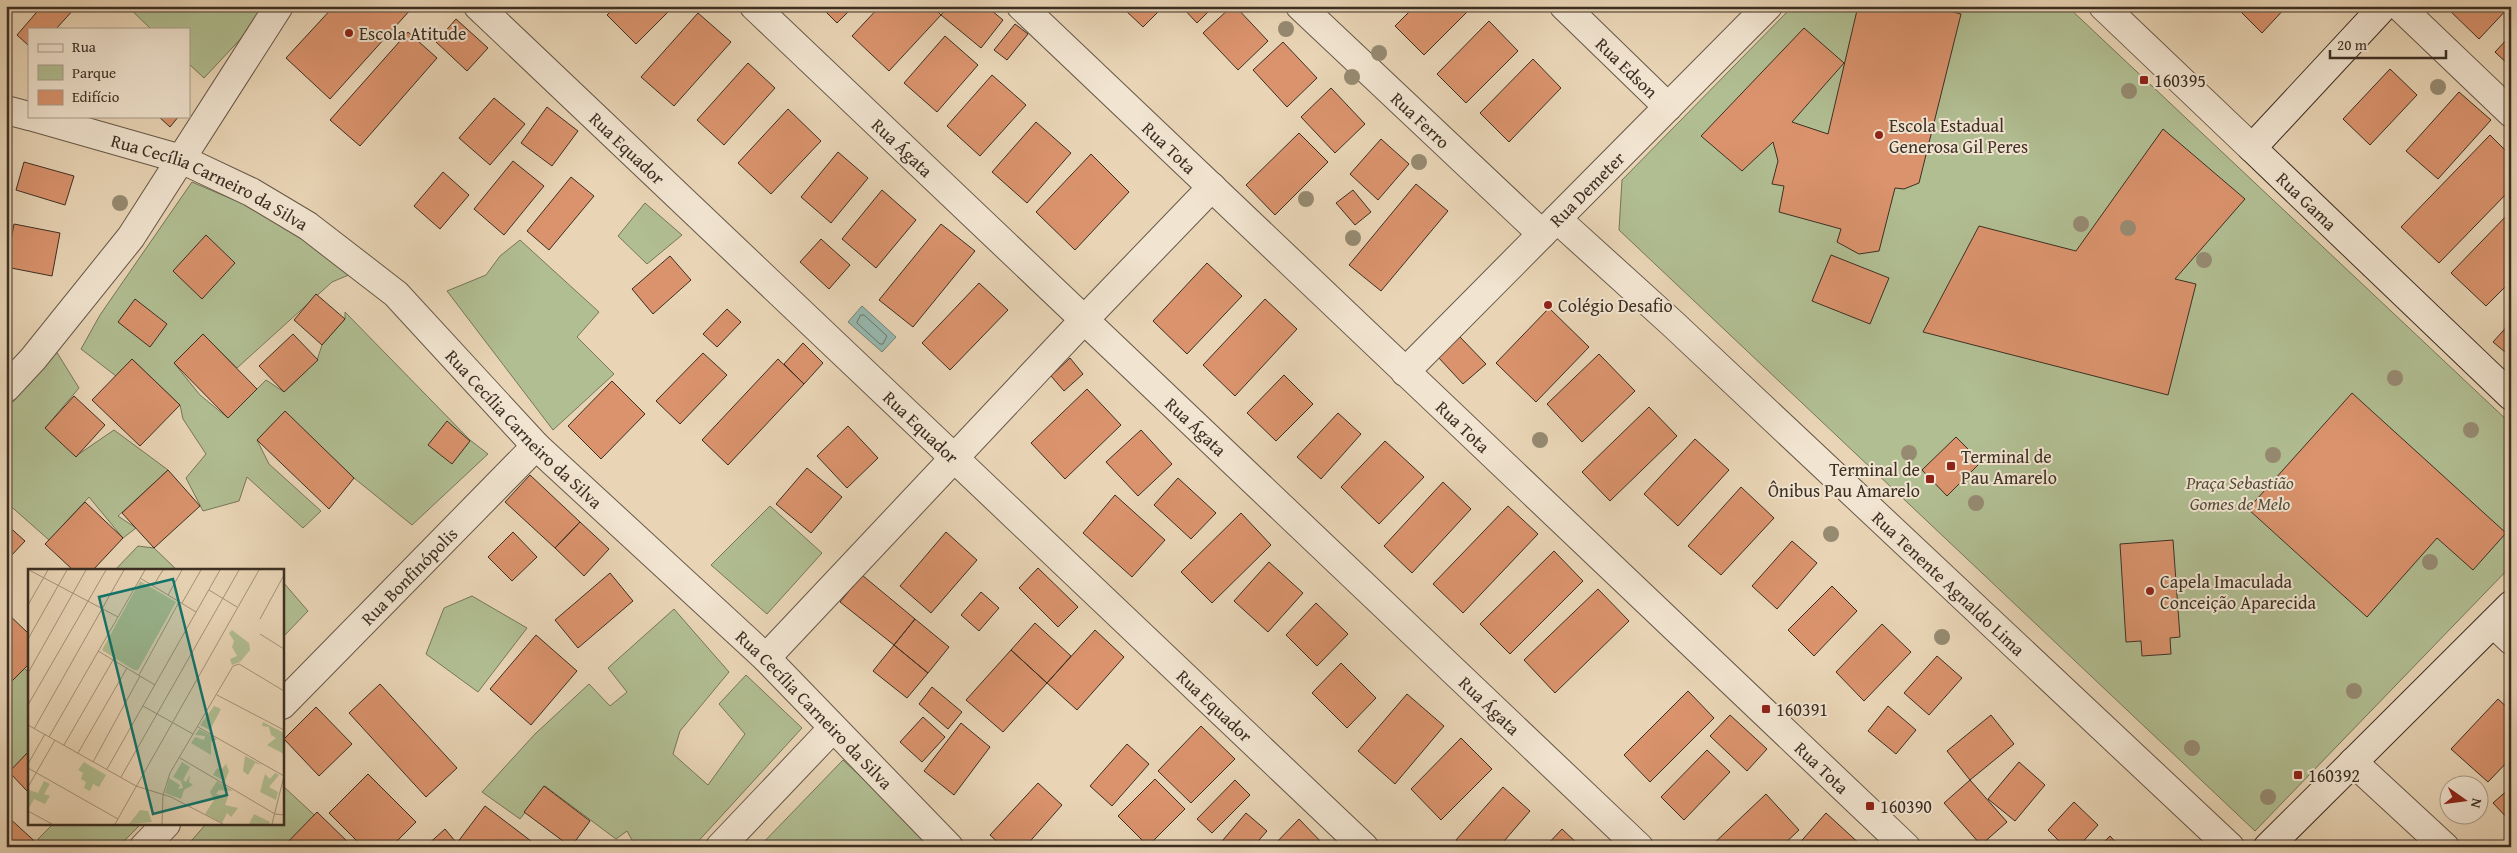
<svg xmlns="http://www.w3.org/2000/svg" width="2517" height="853" font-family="'Gentium Book Plus',serif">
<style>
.green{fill:#b1be92;stroke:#76765a}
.water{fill:#97b9af;stroke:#738277}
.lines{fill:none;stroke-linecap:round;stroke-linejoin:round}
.shore{stroke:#6a7469;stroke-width:1}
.building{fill:#da936d;stroke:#3c2f23}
.street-casing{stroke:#675848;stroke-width:30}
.secondary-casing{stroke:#3c2f23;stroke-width:30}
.street{stroke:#f1e4d0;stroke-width:28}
.secondary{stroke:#f1e4d0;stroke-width:28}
.tree{fill:#968a71}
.poi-dot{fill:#8f2418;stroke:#f1e4d0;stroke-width:2}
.labels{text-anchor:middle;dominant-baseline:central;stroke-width:4;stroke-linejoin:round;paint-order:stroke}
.poi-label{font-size:18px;fill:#3c2f23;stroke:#f1e4d0;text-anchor:start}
.street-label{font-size:18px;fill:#3c2f23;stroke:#f1e4d0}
.park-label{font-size:18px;font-style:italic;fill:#534c39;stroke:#f1e4d0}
.inset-road{fill:none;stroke:#a4937b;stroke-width:1}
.view{fill:#0f766e;fill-opacity:0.15;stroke:#0f766e;stroke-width:2.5}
.inset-edge{fill:none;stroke:#3c2f23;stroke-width:2.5}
</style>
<rect width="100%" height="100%" fill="#e9d5b6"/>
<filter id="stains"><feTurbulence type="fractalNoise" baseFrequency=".004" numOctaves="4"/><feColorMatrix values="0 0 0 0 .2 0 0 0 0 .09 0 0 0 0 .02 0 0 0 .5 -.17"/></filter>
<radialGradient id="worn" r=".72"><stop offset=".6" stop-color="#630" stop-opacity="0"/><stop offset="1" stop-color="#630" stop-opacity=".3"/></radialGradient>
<path class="green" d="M127 6H254L263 15 204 78 189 64V29H151Z
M1793 6H2067L2511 424V566L2255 831 1619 230 1622 180Z
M192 182 271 216 351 274 332 282 237 368 203 334 174 363 200 395 228 418 266 380 284 392 317 360 322 345 345 319V312L470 440 488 454 412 525 354 478 285 412 257 440 269 464 321 511 303 528 247 477 239 501 203 511 186 478 206 454 183 419 180 405 132 359 116 376 81 349 100 315Z
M645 203 682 235 647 264 618 236Z
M520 240 599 312 577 337 614 374 553 430 447 291 486 275 500 256Z
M56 351 79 388 45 428 76 456 114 430 168 470 118 516 136 528 123 538 89 497 49 540 6 502V410Z
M770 506 822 553 767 614 711 565Z
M138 546 154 548 177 570H115Z
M283 582 308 611 283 637Z
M472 596 527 628 478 692 426 654 444 608Z
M674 609 729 672 680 731 673 754 708 785 745 734 719 704 746 675 802 728 693 847H636L627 831 616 839 545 786 520 819 482 792 535 734 589 684 610 706 627 692 608 668Z
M24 668 29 673V751L6 777V687Z
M843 760 936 847H759Z
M283 786 324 824 304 847H186L206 824H282Z
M53 824H141L118 847H43L38 839Z"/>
<path class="water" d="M862 306 896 337 882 352 848 322Z"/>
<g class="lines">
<path class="shore" d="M861 315H864L887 336 883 344H880L857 323Z"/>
</g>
<path class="building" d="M42 6H71L74 9 56 29H29V46L17 35Z
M334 6H410L412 8 330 99 286 58Z
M616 6H674L636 44 607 15Z
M820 6H854L837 23Z
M880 6H932L941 15 889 71 852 36Z
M948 6H986L1003 20 981 48 941 15Z
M1126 6H1154L1159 11 1143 27 1124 9Z
M1181 6H1214L1197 23Z
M1232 6H1235L1268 41 1238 70 1203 33Z
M1383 6H1394L1388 12Z
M1415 6H1473L1424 55 1395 26Z
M1670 6H1680L1675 11Z
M1858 6H1930L1961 14 1919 183 1904 189 1895 188 1879 251 1859 254 1837 242 1841 229 1779 212 1784 186 1772 184 1778 161 1773 142 1742 171 1701 136 1804 28 1844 63 1792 122 1828 134Z
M2235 6H2287L2262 33Z
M2445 6H2510L2479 39Z
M698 13 731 42 674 106 641 77Z
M456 19 488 48 467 71 436 42Z
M1489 21 1518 51 1466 103 1437 74Z
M1015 24 1028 34 1007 60 994 50Z
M408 32 437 58 360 146 330 120Z
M2511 35V67L2495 52Z
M945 36 978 65 937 112 904 83Z
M1283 42 1317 78 1287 107 1253 70Z
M1533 59 1561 88 1509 142 1480 113Z
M748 63 775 88 724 145 697 120Z
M2390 69 2417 95 2370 145 2343 119Z
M992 75 1026 105 980 156 947 126Z
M1331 88 1365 124 1335 153 1301 117Z
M2459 92 2491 120 2438 179 2406 151Z
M494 98 525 124 490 165 459 138Z
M547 107 578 131 552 166 521 143Z
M788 109 821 141 771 194 738 163Z
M158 116H179L170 127Z
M1036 122 1071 153 1027 203 992 172Z
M2163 129 2245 199 2175 279 2196 284 2168 395 1923 332 1979 226 2076 251Z
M1299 133 1328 162 1275 215 1246 185Z
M2490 135 2511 156V189L2439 263 2401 227Z
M1381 139 1409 164 1378 200 1350 174Z
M838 152 868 178 831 223 801 197Z
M1091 154 1129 192 1075 250 1036 212Z
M513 161 544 186 504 235 474 209Z
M24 162 74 176 65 205 16 190Z
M443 172 469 195 440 229 414 206Z
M571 177 594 196 549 250 527 231Z
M1416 184 1448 211 1381 291 1349 265Z
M882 190 916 220 876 268 842 239Z
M1353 190 1371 212 1355 225 1336 203Z
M2511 211V281L2486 306 2451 273Z
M14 224 60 233 52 276 6 267Z
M941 224 975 251 913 327 879 300Z
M206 235 235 263 202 299 173 271Z
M821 239 850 265 829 289 800 262Z
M1831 255 1889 278 1870 324 1812 301Z
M670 256 691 280 653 314 632 289Z
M1207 263 1242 296 1187 354 1153 321Z
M979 283 1008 310 950 370 922 343Z
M316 294 345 319 322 345 294 320Z
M135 299 167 324 150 347 118 322Z
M1265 299 1297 329 1235 396 1203 365Z
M1549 308 1589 347 1536 402 1496 363Z
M727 309 741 322 717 347 703 334Z
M2511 322V357L2493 342Z
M203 334 257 389 228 418 174 363Z
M293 334 318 360 284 392 259 366Z
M1460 337 1486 364 1463 384 1438 357Z
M803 343 823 363 804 384 784 364Z
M703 353 727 375 680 424 656 401Z
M1599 354 1635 391 1582 442 1547 404Z
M1070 358 1083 374 1064 391 1051 376Z
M132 359 180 405 140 446 92 400Z
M778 359 804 384 728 465 702 440Z
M1284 375 1313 404 1276 441 1247 413Z
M612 381 645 414 601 459 568 426Z
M1087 389 1121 425 1065 479 1031 443Z
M2352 393 2506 533 2473 570 2437 538 2367 617 2248 509Z
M74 396 105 425 76 457 45 428Z
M1649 407 1677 436 1610 501 1582 472Z
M285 411 354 478 329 509 257 440Z
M1338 413 1361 434 1321 479 1297 457Z
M447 421 470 441 452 464 428 445Z
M848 426 878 458 847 488 817 456Z
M1141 430 1172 464 1138 496 1106 462Z
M1956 437 1981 462 1947 496 1922 470Z
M1695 439 1729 470 1678 526 1644 494Z
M1385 441 1424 477 1379 524 1341 487Z
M807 468 842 497 811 533 776 504Z
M168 470 200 506 154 548 122 513Z
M530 475 580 522 555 548 505 502Z
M1178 478 1216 513 1191 539 1154 505Z
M1443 482 1471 509 1412 573 1384 546Z
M1741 487 1774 518 1721 575 1688 546Z
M1115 495 1165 540 1132 577 1083 533Z
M85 502 123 538 93 570H73L45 544Z
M1508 506 1538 534 1463 613 1433 584Z
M1241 513 1271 545 1212 603 1181 572Z
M580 522 609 549 584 576 555 548Z
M6 524 25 541 9 558 6 556Z
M513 532 537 557 512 581 488 557Z
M946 532 977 560 931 613 900 586Z
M2173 540 2180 637 2170 638 2171 654 2142 656 2141 641 2126 642 2120 544Z
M1792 541 1817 563 1777 609 1752 586Z
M1554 551 1583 581 1510 654 1480 624Z
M1269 562 1303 593 1268 632 1234 601Z
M1038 568 1078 607 1058 627 1019 588Z
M610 573 633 601 578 648 555 620Z
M862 575 915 619 894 645 840 602Z
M1832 586 1857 611 1814 656 1788 630Z
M1598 589 1629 621 1555 693 1524 660Z
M981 592 999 608 979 631 961 615Z
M1316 603 1348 634 1317 666 1286 635Z
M6 612 29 634V664L6 687Z
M915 619 949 647 928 673 894 645Z
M1035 623 1071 656 1047 683 1011 650Z
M1882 624 1911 652 1864 701 1836 672Z
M1095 630 1124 657 1077 710 1047 683Z
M536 635 577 671 531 725 490 689Z
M894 645 928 673 907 698 873 671Z
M1011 650 1047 683 1003 732 966 700Z
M1937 656 1962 678 1929 715 1904 693Z
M1341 663 1376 698 1347 728 1312 693Z
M380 684 457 768 426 797 349 713Z
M932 687 962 712 948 729 919 704Z
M1688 691 1714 718 1650 782 1624 755Z
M1407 694 1444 726 1395 784 1358 751Z
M2498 699 2511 711V758L2488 782 2451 749Z
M1888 706 1916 730 1896 754 1868 731Z
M316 707 352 744 319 776 284 739Z
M1730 715 1767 749 1747 771 1710 736Z
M1991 715 2014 744 1970 780 1947 751Z
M923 717 945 737 922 762 900 742Z
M961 723 990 747 954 795 924 771Z
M1201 726 1235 759 1191 803 1158 771Z
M1461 738 1492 769 1441 820 1411 789Z
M1127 744 1149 764 1112 806 1090 786Z
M1707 750 1730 772 1684 820 1661 797Z
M29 751V791L28 792 9 772Z
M2019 762 2045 785 2015 821 1988 799Z
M368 774 416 822 391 847H363L329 813Z
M1155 779 1185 809 1148 846 1118 816Z
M1235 780 1250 795 1212 833 1197 819Z
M1970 780 2007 822 1981 845 1944 803Z
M1038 783 1062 805 1025 847H1003L990 835Z
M544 786 590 821 571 847 524 812Z
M1503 787 1530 811 1499 847H1464L1456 840Z
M2511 787V822L2493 803Z
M1766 794 1799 830 1781 847H1710Z
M2074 802 2098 825 2078 847H2065L2048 830Z
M485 806 531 841 527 847H462L457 843Z
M317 812 353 847H283Z
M1246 813 1267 831 1253 847H1217Z
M1826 813 1862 846 1861 847H1796Z
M7 816 41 847H6Z
M1299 819 1326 847H1272Z
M445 829 460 847H425Z
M1562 829 1581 847H1545Z
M2110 836 2120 847H2099Z"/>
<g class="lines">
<g class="street-casing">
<g id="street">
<path id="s1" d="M478 6 1364 847"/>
<path id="s2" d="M754 6 1639 847"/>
<path id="s3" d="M1021 6 1906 847"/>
<path id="s4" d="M1300 6 1542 234"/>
<path id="s5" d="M1564 6 1668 107"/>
<path d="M2103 6 2252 148"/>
<path d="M2399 6 2511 113"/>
<path d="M6 110 29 116"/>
<path id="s6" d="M30 116 181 159 251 192 308 226 396 294 536 446 766 658 949 847"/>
<path id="s7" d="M1557 219 1673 324 2230 847"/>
<path id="s8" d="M1405 372 1768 6"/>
<path d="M6 388 33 359 131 237 279 6"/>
<path d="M2493 623 2511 640"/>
<path d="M766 658 1083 321 1212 187"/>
<path id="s9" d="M282 705 536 446"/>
<path d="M2353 762 2445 847"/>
<path d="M144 847 166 824"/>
<path d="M720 847 833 728"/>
</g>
</g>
<g class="secondary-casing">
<g id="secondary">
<path id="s10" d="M2384 6 2252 148 2511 396"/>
<path d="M2268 847 2511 605"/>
</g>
</g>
<use href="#street" class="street"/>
<use href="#secondary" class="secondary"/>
</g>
<g class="tree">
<circle cx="1286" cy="29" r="8"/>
<circle cx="1379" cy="53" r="8"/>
<circle cx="1352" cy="77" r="8"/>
<circle cx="2438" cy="87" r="8"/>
<circle cx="2129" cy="91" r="8"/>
<circle cx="1419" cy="162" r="8"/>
<circle cx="1306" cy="199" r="8"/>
<circle cx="120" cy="203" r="8"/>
<circle cx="2081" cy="224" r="8"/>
<circle cx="2128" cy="228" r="8"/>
<circle cx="1353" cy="238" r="8"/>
<circle cx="2204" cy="260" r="8"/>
<circle cx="2395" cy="378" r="8"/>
<circle cx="2471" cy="430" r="8"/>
<circle cx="1540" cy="440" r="8"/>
<circle cx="1909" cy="453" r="8"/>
<circle cx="2273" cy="455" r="8"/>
<circle cx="1976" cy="503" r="8"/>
<circle cx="1831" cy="534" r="8"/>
<circle cx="2430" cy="562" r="8"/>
<circle cx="1942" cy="637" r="8"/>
<circle cx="2354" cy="691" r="8"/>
<circle cx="2192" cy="748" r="8"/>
<circle cx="2268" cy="797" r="8"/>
</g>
<g class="poi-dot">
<circle cx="349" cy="33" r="5"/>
<rect x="2139" y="75" width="10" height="10" rx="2.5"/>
<circle cx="1879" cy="135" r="5"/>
<circle cx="1548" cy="305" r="5"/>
<rect x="1946" y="461" width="10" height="10" rx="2.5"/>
<rect x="1925" y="474" width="10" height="10" rx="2.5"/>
<circle cx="2150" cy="591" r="5"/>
<rect x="1761" y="704" width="10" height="10" rx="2.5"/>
<rect x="2293" y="770" width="10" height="10" rx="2.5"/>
<rect x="1865" y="801" width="10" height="10" rx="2.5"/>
</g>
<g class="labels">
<g class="poi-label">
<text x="359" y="33">Escola Atitude</text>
<text x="2154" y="80">160395</text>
<text x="1889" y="125">Escola Estadual<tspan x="1889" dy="21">Generosa Gil Peres</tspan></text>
<text x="1558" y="305">Colégio Desafio</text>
<text x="1961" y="456">Terminal de<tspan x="1961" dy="21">Pau Amarelo</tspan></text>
<text x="1920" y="469" text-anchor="end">Terminal de<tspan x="1920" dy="21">Ônibus Pau Amarelo</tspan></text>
<text x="2160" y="581">Capela Imaculada<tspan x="2160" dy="21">Conceição Aparecida</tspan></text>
<text x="1776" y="709">160391</text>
<text x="2308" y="775">160392</text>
<text x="1880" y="806">160390</text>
</g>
<g class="street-label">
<text stroke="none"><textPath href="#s5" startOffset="88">Rua Edson</textPath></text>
<text stroke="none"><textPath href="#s4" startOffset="166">Rua Ferro</textPath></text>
<text stroke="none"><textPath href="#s3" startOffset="205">Rua Tota</textPath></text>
<text stroke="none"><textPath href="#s1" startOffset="206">Rua Equador</textPath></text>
<text stroke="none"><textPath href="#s2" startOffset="205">Rua Ágata</textPath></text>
<text stroke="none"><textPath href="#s6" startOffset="192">Rua Cecília Carneiro da Silva</textPath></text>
<text stroke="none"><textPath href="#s8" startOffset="258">Rua Demeter</textPath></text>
<text stroke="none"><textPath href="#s10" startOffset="270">Rua Gama</textPath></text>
<text stroke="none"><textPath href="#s1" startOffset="611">Rua Equador</textPath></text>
<text stroke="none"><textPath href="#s2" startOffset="610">Rua Ágata</textPath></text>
<text stroke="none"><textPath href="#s3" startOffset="610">Rua Tota</textPath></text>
<text stroke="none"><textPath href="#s6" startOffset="598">Rua Cecília Carneiro da Silva</textPath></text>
<text stroke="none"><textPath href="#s9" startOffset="181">Rua Bonfinópolis</textPath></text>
<text stroke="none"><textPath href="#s7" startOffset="535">Rua Tenente Agnaldo Lima</textPath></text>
<text stroke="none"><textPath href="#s1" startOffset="1016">Rua Equador</textPath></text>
<text stroke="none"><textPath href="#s2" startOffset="1015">Rua Ágata</textPath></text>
<text stroke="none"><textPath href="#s6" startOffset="1002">Rua Cecília Carneiro da Silva</textPath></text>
<text stroke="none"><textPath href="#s3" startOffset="1105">Rua Tota</textPath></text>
</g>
<g class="park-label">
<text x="2240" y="482">Praça Sebastião<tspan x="2240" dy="21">Gomes de Melo</tspan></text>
</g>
</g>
<g transform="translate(28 569)">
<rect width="256" height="256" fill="#e9d5b6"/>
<path d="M112 12 148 33 110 101H106L74 81ZM204 61 221 74 222 81 212 93 204 96 202 90 209 87 204 78 206 72 201 64ZM186 137 193 140 182 161 172 156ZM235 153 256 164V185L239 176 248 169 243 166 241 158 234 157ZM171 160 189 170 183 173V186L163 174 167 168 176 171 177 167 167 166ZM217 187 234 196 227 194 220 206 215 202ZM56 193 78 206 71 218 65 215 62 222 56 219 58 213 53 210 55 204 50 201ZM154 193 162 198 155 211 158 213 162 206 161 213 165 216 156 221 153 230 137 224 141 209 152 216 150 220 155 219 153 212 145 208ZM198 195 201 202 197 212 185 206 189 199 193 201ZM247 204 251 206 241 218 250 223 248 231 232 223 237 205 242 210ZM16 212 22 215 16 225 22 227 17 235 6 230 1 239V221L10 224ZM189 212 205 222 191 221 188 225 200 228 197 236 210 239 203 248 199 244 194 254 177 245 186 231 182 223ZM112 241 120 242 124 253 101 255ZM226 245 242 253 241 255H221Z" fill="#b1be92"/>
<path class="inset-road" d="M1 1 90 48M112 9 168 43M125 17 135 1M181 21 209 38M140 26 154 1M154 34 173 1M0 36 20 1M232 50 256 6M232 65 256 80M0 70 39 1M70 82 127 116M0 104 58 1M111 106 151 33M189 126 256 161M0 136 78 1M115 137 165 165M0 156 108 217 143 228 195 255M170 158 256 207M6 160 96 1M21 168 117 1M36 176 85 91M50 184 99 99M152 189 247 245 256 246M65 193 112 107M0 195 17 165M0 199 90 250M79 200 192 1M93 208 211 1M0 218 27 171M0 242 24 255M87 255 231 1M134 255 135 226 142 204 205 97 211 95 256 122M244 255 256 207"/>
<path class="view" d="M145 10 199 226 125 245 71 28Z"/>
<rect width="256" height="256" class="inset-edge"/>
</g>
<rect width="2517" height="853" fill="none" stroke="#e9d5b6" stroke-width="25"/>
<rect x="8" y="8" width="2502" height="838" fill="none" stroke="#3c2f23" stroke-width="2.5"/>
<rect x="12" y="12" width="2492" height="828" fill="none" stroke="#3c2f23"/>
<rect x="28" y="28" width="162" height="90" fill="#f1e4d0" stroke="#a99c8b"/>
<rect x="38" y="44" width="25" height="8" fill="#f1e4d0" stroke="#a99c8b"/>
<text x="72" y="52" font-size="15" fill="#3c2f23">Rua</text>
<rect x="38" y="65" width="25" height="15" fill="#b1be92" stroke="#a99c8b"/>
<text x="72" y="78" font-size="15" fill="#3c2f23">Parque</text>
<rect x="38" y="90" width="25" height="15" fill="#da936d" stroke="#a99c8b"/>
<text x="72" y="102" font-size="15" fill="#3c2f23">Edifício</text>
<g transform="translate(2464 800) rotate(104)"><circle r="24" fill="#f1e4d0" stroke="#a99c8b"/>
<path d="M0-4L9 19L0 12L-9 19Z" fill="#8f2418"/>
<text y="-8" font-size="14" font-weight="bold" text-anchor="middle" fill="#3c2f23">N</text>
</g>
<path d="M2330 50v8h116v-8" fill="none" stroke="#3c2f23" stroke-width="2.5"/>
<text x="2337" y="50" font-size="15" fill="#3c2f23" stroke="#f1e4d0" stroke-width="4" paint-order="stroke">20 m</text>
<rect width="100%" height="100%" filter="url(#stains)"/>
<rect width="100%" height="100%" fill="url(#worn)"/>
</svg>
